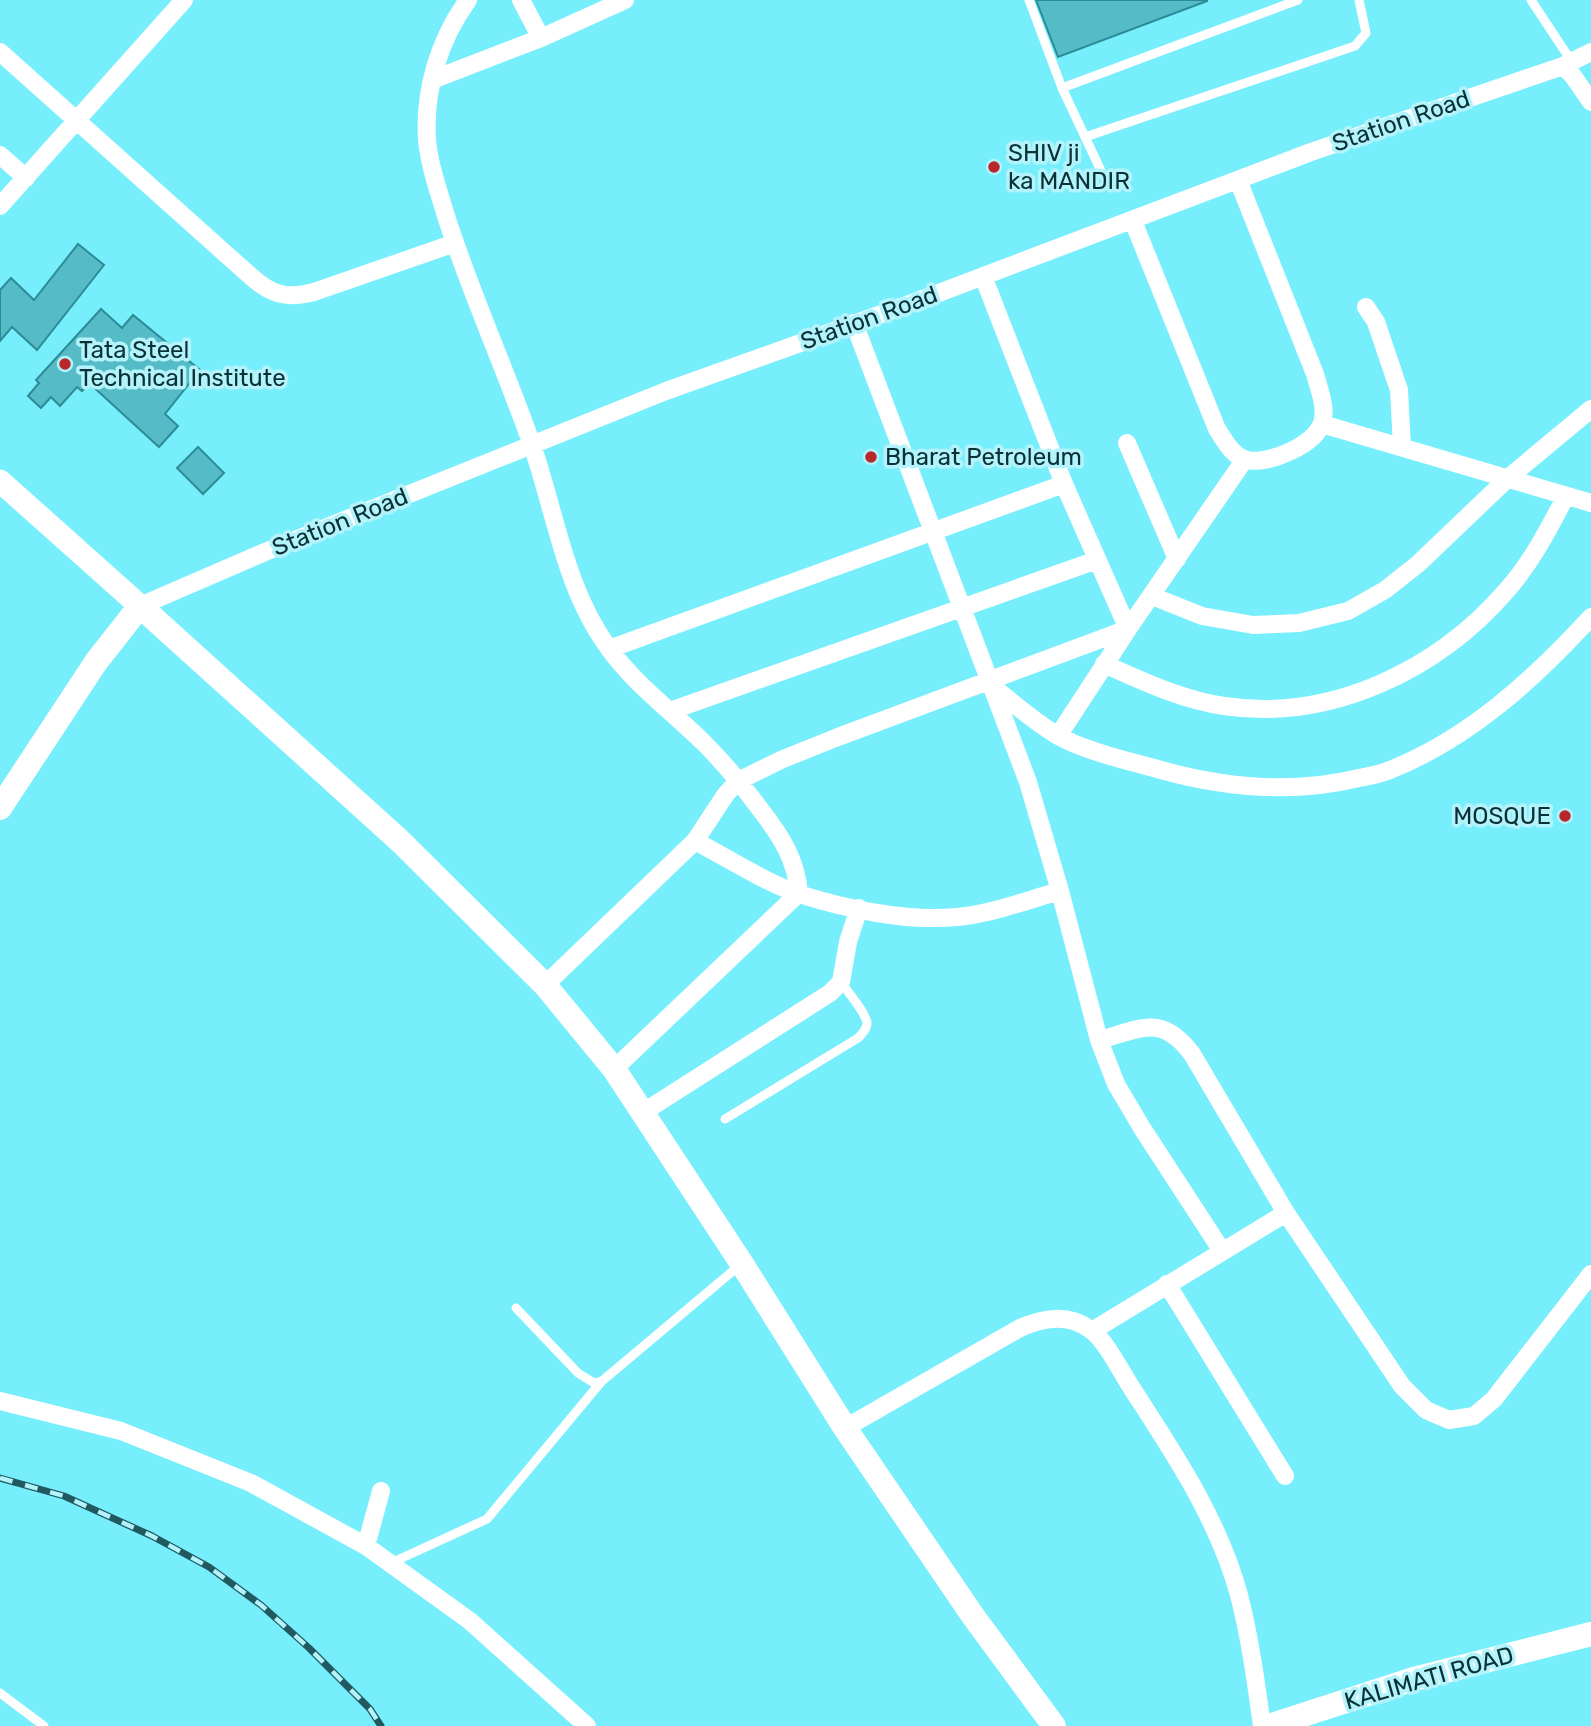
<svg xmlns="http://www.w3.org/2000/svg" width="1591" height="1726" font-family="Rubik,sans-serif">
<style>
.building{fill:#55bcc7;stroke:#2c8c96;stroke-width:2}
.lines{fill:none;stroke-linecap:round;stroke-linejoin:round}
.service{stroke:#fff;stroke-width:9}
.minor{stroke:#fff;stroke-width:18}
.tertiary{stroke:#fff;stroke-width:23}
.secondary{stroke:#fff;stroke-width:24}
.rail-casing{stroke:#205960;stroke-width:7}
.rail{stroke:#b3f3fb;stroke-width:4.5;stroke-dasharray:13;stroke-linecap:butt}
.poi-dot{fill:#b8282b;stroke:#b3f3fb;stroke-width:2.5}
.labels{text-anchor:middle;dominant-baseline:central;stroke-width:7;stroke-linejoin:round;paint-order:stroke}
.street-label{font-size:24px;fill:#093136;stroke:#b3f3fb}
.poi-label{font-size:24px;fill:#093136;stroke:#b3f3fb;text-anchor:start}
</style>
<rect width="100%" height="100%" fill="#77eefc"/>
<path class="building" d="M1036 0H1207V1L1058 57Z
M78 244 104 265 37 350 12 327 0 341V290L11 278 34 300Z
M101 309 122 328 133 315 200 370 165 414 178 426 159 447 89 383 82 391 77 387 60 406 51 397 41 408 28 396 39 383 36 380Z
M198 447 224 473 203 494 177 468Z"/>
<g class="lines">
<path class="service" d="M1029 0 1062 88 1103 175
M1531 0 1572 62
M1062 88 1298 0
M1085 137 1355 46 1366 33 1359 0
M725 1119 858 1038C862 1034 867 1029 867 1023 866 1013 847 991 841 982
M516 1308 578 1373 594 1383 602 1381 740 1265
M391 1563 487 1519 601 1382
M0 1693 44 1726"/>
<path class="minor" d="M468 0C439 40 424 90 427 139 429 165 439 192 446 216 471 294 505 368 532 445 555 511 565 589 608 647 634 684 673 712 705 744 725 764 743 786 760 809 781 836 796 859 799 893L614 1069
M521 0 541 38
M0 52 237 264C264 288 276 302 314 292L455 243
M1563 66 1591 52
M432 80 541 38 625 0
M0 155 26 178
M0 206 184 0
M1133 221 1217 429C1225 441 1232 456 1247 460 1268 465 1315 445 1322 423 1327 408 1319 389 1315 374L1238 180
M1366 307 1376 322 1399 390 1402 447
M854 323 1028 782 1060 891 1099 1040 1116 1084 1142 1128 1222 1251
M1322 424 1591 503
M1127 443 1177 559
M1152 596 1202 616 1253 625 1299 623 1348 611 1385 590 1418 564 1507 479 1591 409
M140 606 265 552 666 391 915 302 1311 152 1563 66 1573 76 1591 102
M609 649 1064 484
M1104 664C1142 681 1182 700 1224 706 1331 722 1438 670 1507 590 1532 562 1549 528 1566 496
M992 686C1013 703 1032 720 1055 734 1083 751 1129 761 1161 770 1226 788 1293 794 1359 778 1370 776 1381 774 1390 770 1470 738 1534 679 1591 617
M670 711 1097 560
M1058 736 1128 629 1245 459
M695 841C729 859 763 881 799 894 846 909 907 922 957 917 992 914 1027 900 1060 891
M545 985 695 841 726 794 738 781 783 759 838 737 1128 629 1064 484 983 276
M1099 1040C1141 1029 1161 1013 1192 1054L1286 1213 1402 1386 1426 1410 1449 1420 1474 1416 1494 1399 1591 1274
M642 1113 830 993 841 982 848 942 859 908
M1167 1284 1285 1476
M1092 1331 1286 1213
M0 1401 121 1431 251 1483 366 1546 470 1621 587 1726
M845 1428 1020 1328C1043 1318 1068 1313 1091 1330 1106 1341 1120 1370 1131 1387 1173 1452 1218 1518 1239 1595 1250 1638 1256 1682 1262 1726
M366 1546 381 1491"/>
<path class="tertiary" d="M0 481 140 606"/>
<path class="secondary" d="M0 808 96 662 140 606 400 841 545 985 614 1069 742 1264 845 1428 973 1616 1054 1726
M1269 1726 1414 1679 1591 1634"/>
<g class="rail-casing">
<path id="rail" d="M0 1478 64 1496 152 1536 209 1567 261 1605 309 1648 370 1709 381 1726"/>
</g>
<use href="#rail" class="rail"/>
</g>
<g class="poi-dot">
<circle cx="994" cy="167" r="7"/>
<circle cx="65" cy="364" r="7"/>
<circle cx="871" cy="457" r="7"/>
<circle cx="1565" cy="816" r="7"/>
</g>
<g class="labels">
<g class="street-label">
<text transform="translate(1401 121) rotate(-19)">Station Road</text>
<text transform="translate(869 318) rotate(-20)">Station Road</text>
<text transform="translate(340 522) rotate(-22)">Station Road</text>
<text transform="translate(1429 1678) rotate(-16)">KALIMATI ROAD</text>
</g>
<g class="poi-label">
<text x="1008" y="153">SHIV ji<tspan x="1008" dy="28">ka MANDIR</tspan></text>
<text x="79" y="350">Tata Steel<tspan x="79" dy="28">Technical Institute</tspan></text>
<text x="885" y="457">Bharat Petroleum</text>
<text x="1551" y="816" text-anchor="end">MOSQUE</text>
</g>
</g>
</svg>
